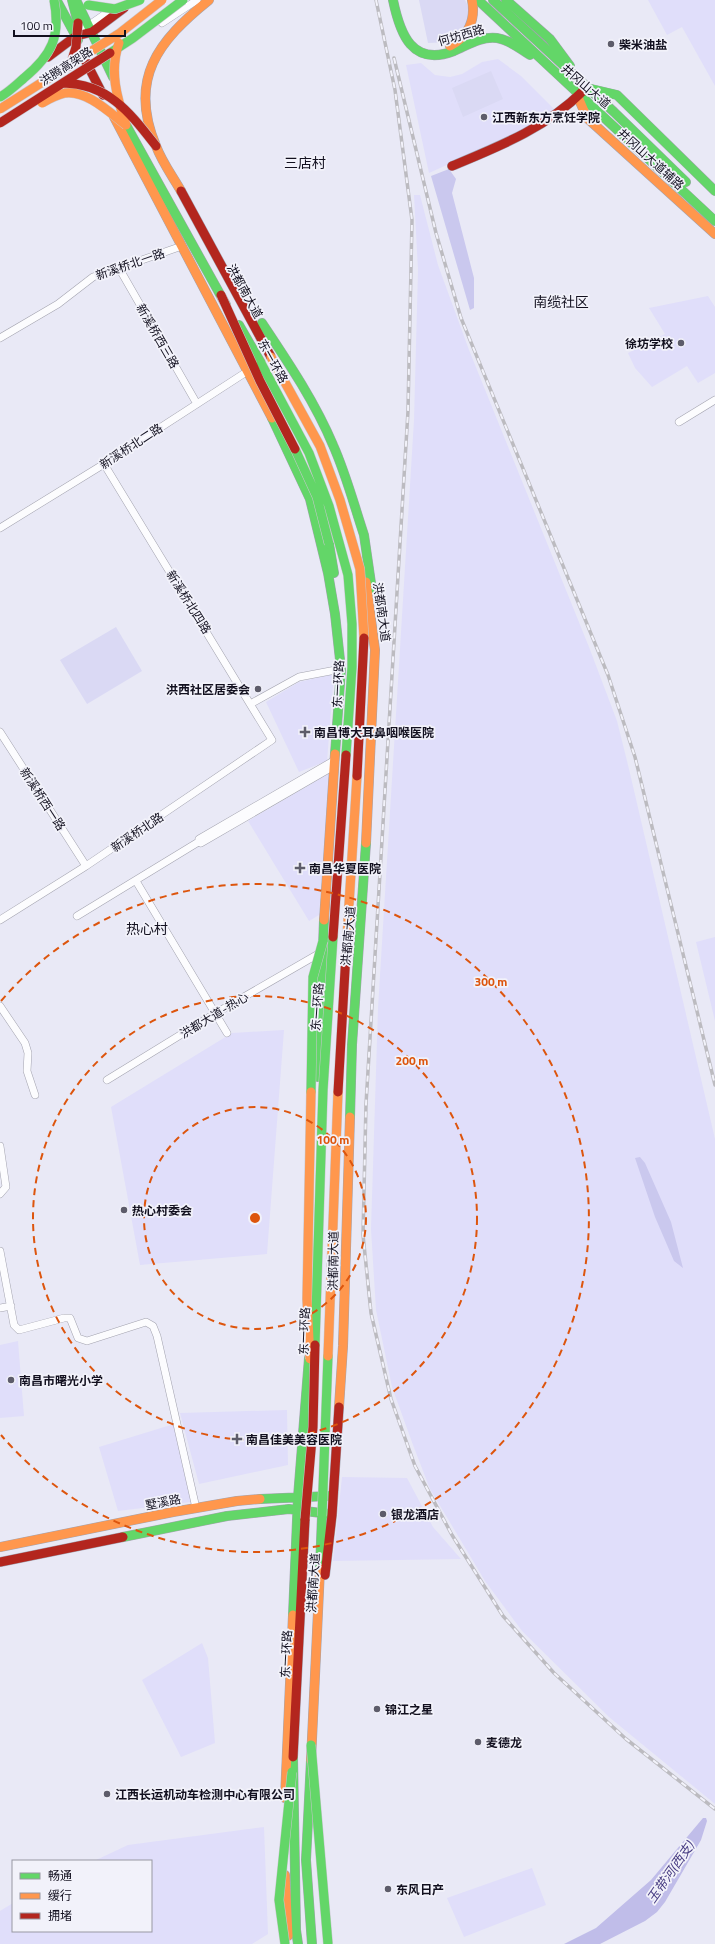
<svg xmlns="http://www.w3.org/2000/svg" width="715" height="1944" font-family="'Titillium Web','Noto Sans SC',sans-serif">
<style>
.built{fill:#e0defa}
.green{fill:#dad9f4}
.forest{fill:#cac8ee}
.water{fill:#c0bde9}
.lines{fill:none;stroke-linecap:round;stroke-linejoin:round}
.street-casing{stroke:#a3a3af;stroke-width:8}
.fast-casing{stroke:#a3a3af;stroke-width:10}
.slow-casing{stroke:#a3a3af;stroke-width:10}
.jam-casing{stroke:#a3a3af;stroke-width:10}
.street{stroke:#fcfcfe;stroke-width:7}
.fast{stroke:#63d668;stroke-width:9}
.slow{stroke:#ff974d;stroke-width:9}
.jam{stroke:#b3261e;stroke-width:9}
.rail-casing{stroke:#bcbbc0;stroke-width:3.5}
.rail{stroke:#f2f2fa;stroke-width:2;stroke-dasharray:6;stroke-linecap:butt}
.fast-bridge-casing{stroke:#c8c7cf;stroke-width:10;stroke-linecap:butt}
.slow-bridge-casing{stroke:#c8c7cf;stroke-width:10;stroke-linecap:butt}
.jam-bridge-casing{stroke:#c8c7cf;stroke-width:10;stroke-linecap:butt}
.fast-bridge{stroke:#63d668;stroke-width:9}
.slow-bridge{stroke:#ff974d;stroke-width:9}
.jam-bridge{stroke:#b3261e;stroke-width:9}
.ring{fill:none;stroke:#dd550d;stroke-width:2;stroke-dasharray:7 5}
.poi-dot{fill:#5d5c6a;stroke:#f2f2fa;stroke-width:1.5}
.labels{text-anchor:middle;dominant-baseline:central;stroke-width:3.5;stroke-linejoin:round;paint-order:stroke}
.street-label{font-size:12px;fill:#12101f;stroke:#f2f2fa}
.poi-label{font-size:12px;font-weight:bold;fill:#12101f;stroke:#f2f2fa;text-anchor:start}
.water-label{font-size:13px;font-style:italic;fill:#483d83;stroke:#f2f2fa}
.quarter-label{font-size:14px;fill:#12101f;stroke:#f2f2fa}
.centre{fill:#dd550d;stroke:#f2f2fa;stroke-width:2}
.ring-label{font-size:12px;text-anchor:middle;font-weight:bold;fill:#dd550d;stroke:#f2f2fa;stroke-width:3.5;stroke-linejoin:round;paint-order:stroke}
</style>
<rect width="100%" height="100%" fill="#e9e9f6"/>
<path class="built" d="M648 0H715V86L682 27 667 35Z
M498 59 521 76 558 113 542 122 429 173 406 65 421 63 435 75 450 77 462 74 482 62Z
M414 195H420L438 265 469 350 589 647 617 721 629 769 715 1139V1804L609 1717 522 1631 485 1581 430 1489 413 1445 392 1387 376 1310 371 1229 378 1008 414 420 418 270Z
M708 296 715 307V373L698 383 687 366 652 387 635 368 628 353 665 334 649 308Z
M334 674 327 761 299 772 266 702 299 682Z
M330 773 319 915 309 921 248 821Z
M715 937V1021L696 942Z
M284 1030 267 1254 140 1265 111 1107 232 1033Z
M18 1341 24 1416 0 1418V1345Z
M287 1410 288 1465 199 1484 180 1413Z
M174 1424 191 1502 118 1511 99 1447Z
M342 1477 407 1478 433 1527 461 1559 333 1561Z
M202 1643 208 1658 215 1743 181 1757 142 1680Z
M264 1827 268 1934 252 1944H0V1911L13 1903V1931H151V1861H94L128 1845Z
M532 1868 546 1905 464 1937 447 1898Z"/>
<path class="green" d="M419 0H465C476 20 464 30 450 42L428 43Z
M491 71 503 99 463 117 452 88Z
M116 627 142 671 87 704 60 660Z"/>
<path class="forest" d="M449 169 456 179 452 193 474 278V308L470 310 431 176Z
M640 1157 645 1163 671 1222 683 1268 674 1261 655 1217 635 1158Z"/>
<path class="water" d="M703 1818H706L707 1821 701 1840 665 1902 657 1912 645 1921 600 1944H564L596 1928 651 1880Z"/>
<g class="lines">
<g class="street-casing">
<path id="street" d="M162 23 197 0
M85 28 111 10
M119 268 197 404
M0 338 58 304 93 277 182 246
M679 422 715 400
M0 528 104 464 251 369
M252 703 299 677 341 669
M0 732 86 866
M334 766 201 843 199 839 335 760
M136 881 227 1033
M77 916 200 841
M0 920 86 866 272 740 104 464
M0 1006 25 1043 28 1053 27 1071 35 1095
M107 1080 216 1013 320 953
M0 1146 6 1187 0 1194
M0 1251 14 1325 19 1330 64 1318H70L78 1338 87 1341 146 1322 153 1326 157 1336 196 1508
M0 1308 11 1306"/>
</g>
<g class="fast-casing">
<path id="fast" d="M72 0 78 23
M76 0 113 77
M393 0C400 34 412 67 454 51 468 45 481 36 497 38 510 40 520 49 530 55
M478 0 715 221
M493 0 614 112 686 182
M506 0 550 39 570 66
M57 1 78 40
M587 88 617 95 715 191
M126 125 226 305
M262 323C288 362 315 402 333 445 346 474 354 505 364 535
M239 325 261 363
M272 418 310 499 328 573 335 614 341 669 335 754
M364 535 372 590
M329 544 334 573
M318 1077 324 920
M350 1117 352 1045 366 843
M260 1499 329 1496
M123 1537 227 1516 289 1509 329 1514
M320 1569 322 1516
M293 1615 298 1497 309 1358
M293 1757 296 1930 298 1944
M311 1760 306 1860 312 1944"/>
</g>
<g class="slow-casing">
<path id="slow" d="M450 46C468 37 476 20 472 0
M578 97 587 118 715 234
M114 117 272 418
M181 191C173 177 162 162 156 146 128 79 158 41 209 0
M366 843 375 650 366 582
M324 920 335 754
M339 1407 343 1346 350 1117
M0 1547 173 1512 237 1501 260 1499
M311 1760 320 1569
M285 1798 293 1615
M285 1875 288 1936"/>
</g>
<g class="jam-casing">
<path id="jam" d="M48 57 76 36 92 32 124 8
M85 60 103 95
M452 166C500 146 546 128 583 91
M181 191 271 357
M0 1562 123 1537
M325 1575 332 1515 339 1407
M293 1757 305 1519"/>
</g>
<use href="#street" class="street"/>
<use href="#fast" class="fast"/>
<use href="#slow" class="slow"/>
<use href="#jam" class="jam"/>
<g class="rail-casing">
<path id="rail" d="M376 0 395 90 412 220 408 411 366 1104 363 1235 371 1313 391 1399 415 1466 452 1535 503 1616 554 1673 626 1739 715 1809
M394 58 436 233 461 318 608 675 635 757 715 1085"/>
</g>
<use href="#rail" class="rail"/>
<g class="fast-bridge-casing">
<path id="fast-bridge" d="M88 5 115 9 140 0
M110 53 133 38 183 0
M0 97C9 92 16 85 24 78 52 55 61 36 54 0
M261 363 309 453 329 506 348 575 352 624V667L346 755
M295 449 317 497 329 544
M311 1092 313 977 323 941
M315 1345 323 1090 333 937
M322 1516 328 1356
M311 1745 328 1944
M285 1944 279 1900 292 1772"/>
</g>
<g class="slow-bridge-casing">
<path id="slow-bridge" d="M119 43C109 71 117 98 126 125
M42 103C49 99 57 95 65 93 87 90 110 113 126 125
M0 109 120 33 162 0
M271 357 320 446 340 500 360 569 364 638
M346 953 357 776
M328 1356 338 1092
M310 1359 307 1299 311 1092"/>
</g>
<g class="jam-bridge-casing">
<path id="jam-bridge" d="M70 66 76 47 78 23
M63 83C109 84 130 113 156 146
M0 123 110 53
M221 295 260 381 295 449
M357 776 364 638
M333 937 346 755
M338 1092 346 953
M305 1519 313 1427 315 1345"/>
</g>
<use href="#fast-bridge" class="fast-bridge"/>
<use href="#slow-bridge" class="slow-bridge"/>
<use href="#jam-bridge" class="jam-bridge"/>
</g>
<g class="ring">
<circle cx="255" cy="1218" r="111"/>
<circle cx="255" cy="1218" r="222"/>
<path d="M1 1001A334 334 0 1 1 1 1435"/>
</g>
<g class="poi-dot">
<circle cx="611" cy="44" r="4"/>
<circle cx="484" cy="117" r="4"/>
<circle cx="681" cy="343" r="4"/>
<circle cx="258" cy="689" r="4"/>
<path d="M303 726h4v4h4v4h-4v4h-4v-4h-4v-4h4z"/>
<path d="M298 862h4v4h4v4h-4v4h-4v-4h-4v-4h4z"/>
<circle cx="124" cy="1210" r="4"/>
<circle cx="11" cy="1380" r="4"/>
<path d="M235 1433h4v4h4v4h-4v4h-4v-4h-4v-4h4z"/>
<circle cx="383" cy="1514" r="4"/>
<circle cx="377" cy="1709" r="4"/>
<circle cx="478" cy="1742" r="4"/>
<circle cx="107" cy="1794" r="4"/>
<circle cx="388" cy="1889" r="4"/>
</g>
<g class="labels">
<g class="street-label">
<text transform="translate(461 35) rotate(-16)">何坊西路</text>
<text transform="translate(66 66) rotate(-33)">洪腾高架路</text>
<text transform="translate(586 86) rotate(41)">井冈山大道</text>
<text transform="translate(651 159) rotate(42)">井冈山大道辅路</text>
<text transform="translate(130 264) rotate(-19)">新溪桥北一路</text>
<text transform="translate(245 291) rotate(61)">洪都南大道</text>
<text transform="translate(158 336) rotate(60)">新溪桥西三路</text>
<text transform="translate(273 361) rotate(61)">东一环路</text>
<text transform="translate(131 446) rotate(-33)">新溪桥北二路</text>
<text transform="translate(189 602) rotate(58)">新溪桥北四路</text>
<text transform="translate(382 612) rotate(82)">洪都南大道</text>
<text transform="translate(338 684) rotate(-87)">东一环路</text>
<text transform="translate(43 799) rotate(57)">新溪桥西一路</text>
<text transform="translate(137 832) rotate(-34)">新溪桥北路</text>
<text transform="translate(348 936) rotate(-85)">洪都南大道</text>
<text transform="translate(317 1007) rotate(-86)">东一环路</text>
<text transform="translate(214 1015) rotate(-31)">洪都大道-热心</text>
<text transform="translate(333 1261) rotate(-89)">洪都南大道</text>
<text transform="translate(304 1331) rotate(-88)">东一环路</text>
<text transform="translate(163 1502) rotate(-11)">墅溪路</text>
<text transform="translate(313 1583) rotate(-86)">洪都南大道</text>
<text transform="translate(286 1654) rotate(-87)">东一环路</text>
</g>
<g class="poi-label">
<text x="619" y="44">柴米油盐</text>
<text x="492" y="117">江西新东方烹饪学院</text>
<text x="673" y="343" text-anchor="end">徐坊学校</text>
<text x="250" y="689" text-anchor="end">洪西社区居委会</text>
<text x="314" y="732">南昌博大耳鼻咽喉医院</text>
<text x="309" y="868">南昌华夏医院</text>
<text x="132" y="1210">热心村委会</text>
<text x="19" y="1380">南昌市曙光小学</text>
<text x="246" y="1439">南昌佳美美容医院</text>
<text x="391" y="1514">银龙酒店</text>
<text x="385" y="1709">锦江之星</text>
<text x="486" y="1742">麦德龙</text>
<text x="115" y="1794">江西长运机动车检测中心有限公司</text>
<text x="396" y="1889">东风日产</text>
</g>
<g class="water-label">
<text transform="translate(670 1872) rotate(-55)">玉带河(西支)</text>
</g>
<g class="quarter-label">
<text x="305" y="162">三店村</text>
<text x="561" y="301">南缆社区</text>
<text x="147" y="928">热心村</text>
</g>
</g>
<circle cx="255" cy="1218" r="6" class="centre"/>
<g class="ring-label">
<text x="491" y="986">300 m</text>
<text x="412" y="1065">200 m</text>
<text x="333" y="1144">100 m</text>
</g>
<rect x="12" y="1860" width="140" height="72" fill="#f2f2fa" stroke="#9898a2"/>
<rect x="20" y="1873" width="20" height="6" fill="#63d668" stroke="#9898a2"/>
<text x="48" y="1880" font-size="12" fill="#12101f">畅通</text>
<rect x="20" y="1893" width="20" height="6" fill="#ff974d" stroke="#9898a2"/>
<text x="48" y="1900" font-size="12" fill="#12101f">缓行</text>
<rect x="20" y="1913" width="20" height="6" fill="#b3261e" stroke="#9898a2"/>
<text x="48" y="1920" font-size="12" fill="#12101f">拥堵</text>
<path d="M14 30v6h111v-6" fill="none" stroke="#12101f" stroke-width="2"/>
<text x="20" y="30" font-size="12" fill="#12101f" stroke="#f2f2fa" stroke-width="3" paint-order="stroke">100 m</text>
</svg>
